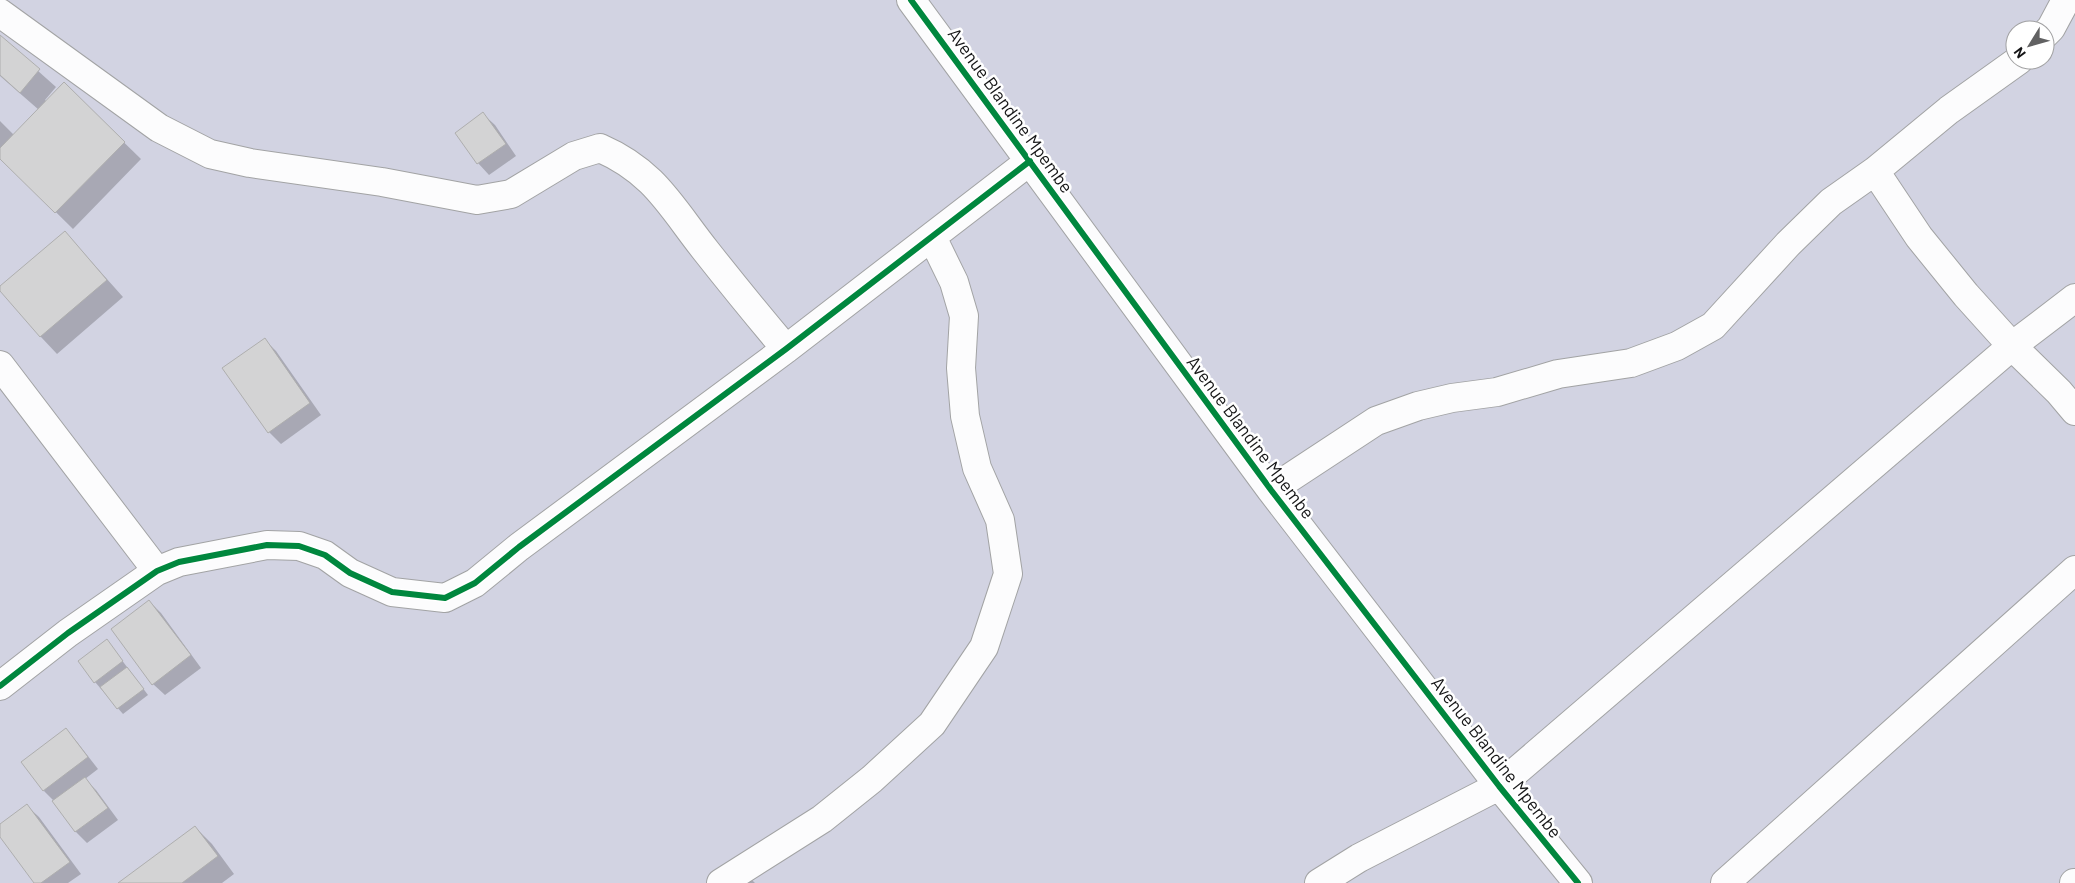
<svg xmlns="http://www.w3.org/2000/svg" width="2075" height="883" font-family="Barlow,sans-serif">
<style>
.green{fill:#d2d3e2;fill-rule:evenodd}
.shadow{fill:#0003}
.building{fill:#d3d3d4;stroke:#aeaeae}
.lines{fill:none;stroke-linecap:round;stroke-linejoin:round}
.minor-casing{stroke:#a2a3a4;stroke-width:30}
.minor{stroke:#fcfcfd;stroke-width:28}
.cycleway-casing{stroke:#fff;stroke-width:9}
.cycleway{stroke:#00873e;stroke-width:6}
.labels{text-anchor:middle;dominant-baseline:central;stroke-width:5;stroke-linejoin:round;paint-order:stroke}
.street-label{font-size:18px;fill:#151516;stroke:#fff}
</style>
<rect width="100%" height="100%" fill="#edeeef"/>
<path class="green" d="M0 0H2075V883H0ZM2015 30H2045V60H2015Z"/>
<path class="shadow" d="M0 37 56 87 45 100 47 102 64 84 141 159 73 229 0 157V121L14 135 39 110 0 76Z
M483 114 495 125 516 156 489 175 478 163Z
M65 232 123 297 57 354 41 337 0 288Z
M265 340 276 351 321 415 281 444 269 432 224 368Z
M149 601 161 613 201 668 165 695 153 684Z
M112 647 148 695 123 714 95 682Z
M66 730 77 742 98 769 85 779 96 790 118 820 87 843 76 832 54 801 44 791Z
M27 806 39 817 81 874 68 883H36L0 835V826Z
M195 827 212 844 234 874 222 883H120Z
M752 880 755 883H747Z"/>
<path class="building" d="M0 35 40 69 20 93 0 75Z
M64 82 125 142 55 213 0 159V148Z
M483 112 506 144 477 164 455 133Z
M65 231 107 280 40 337 0 291V286Z
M265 338 310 403 268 433 222 368Z
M149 600 191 655 152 685 111 629Z
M107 639 123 661 94 683 78 661Z
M127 667 144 689 117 709 100 687Z
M66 728 88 757 43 791 21 762Z
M85 777 108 808 75 832 52 801Z
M27 804 70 862 41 883H34L0 837V824Z
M195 826 218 856 182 883H118Z"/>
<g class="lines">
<g class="minor-casing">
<path id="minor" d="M911 0 1271 490 1499 786 1578 883
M0 13 159 128 210 154 250 163 382 182 477 200 511 194 574 156 600 148C655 172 671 207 706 251 732 284 759 317 786 349
M2045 34 2051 28 2066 0
M1875 171 1919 237 1966 295 2012 346 2059 392 2075 411
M0 365 157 571
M1271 490 1376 421 1418 406 1452 398 1497 392 1558 374 1631 363 1677 346 1713 326 1788 244 1831 202 1875 171 1949 110 2019 60
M0 686 68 633 157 571 179 562 267 545 299 546 325 555 350 573 392 592 445 598 475 583 519 547 786 349 1030 161
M721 883 822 819 872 779 932 724 984 647 1008 574 1000 520 977 468 965 416 961 368 964 316 954 282 932 237
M1319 883 1359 858 1499 786 2012 346 2075 298
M1725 883 2075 570
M2074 883H2075"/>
</g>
<use href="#minor" class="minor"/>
<g class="cycleway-casing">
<path id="cycleway" d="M911 0 1271 490 1499 786 1578 883
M0 686 68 633 157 571 179 562 267 545 299 546 325 555 350 573 392 592 445 598 475 583 519 547 786 349 1030 161"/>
</g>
<use href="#cycleway" class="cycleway"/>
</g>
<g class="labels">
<g class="street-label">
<text transform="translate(1011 110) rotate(54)">Avenue Blandine Mpembe</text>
<text transform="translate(1251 437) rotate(53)">Avenue Blandine Mpembe</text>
<text transform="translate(1497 757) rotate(52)">Avenue Blandine Mpembe</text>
</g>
</g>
<g transform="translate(2030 45) rotate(233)"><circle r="24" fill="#ffffff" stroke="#a1a1a2"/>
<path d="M0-4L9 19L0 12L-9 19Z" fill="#616162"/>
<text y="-8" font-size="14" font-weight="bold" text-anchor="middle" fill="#151516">N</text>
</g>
</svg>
